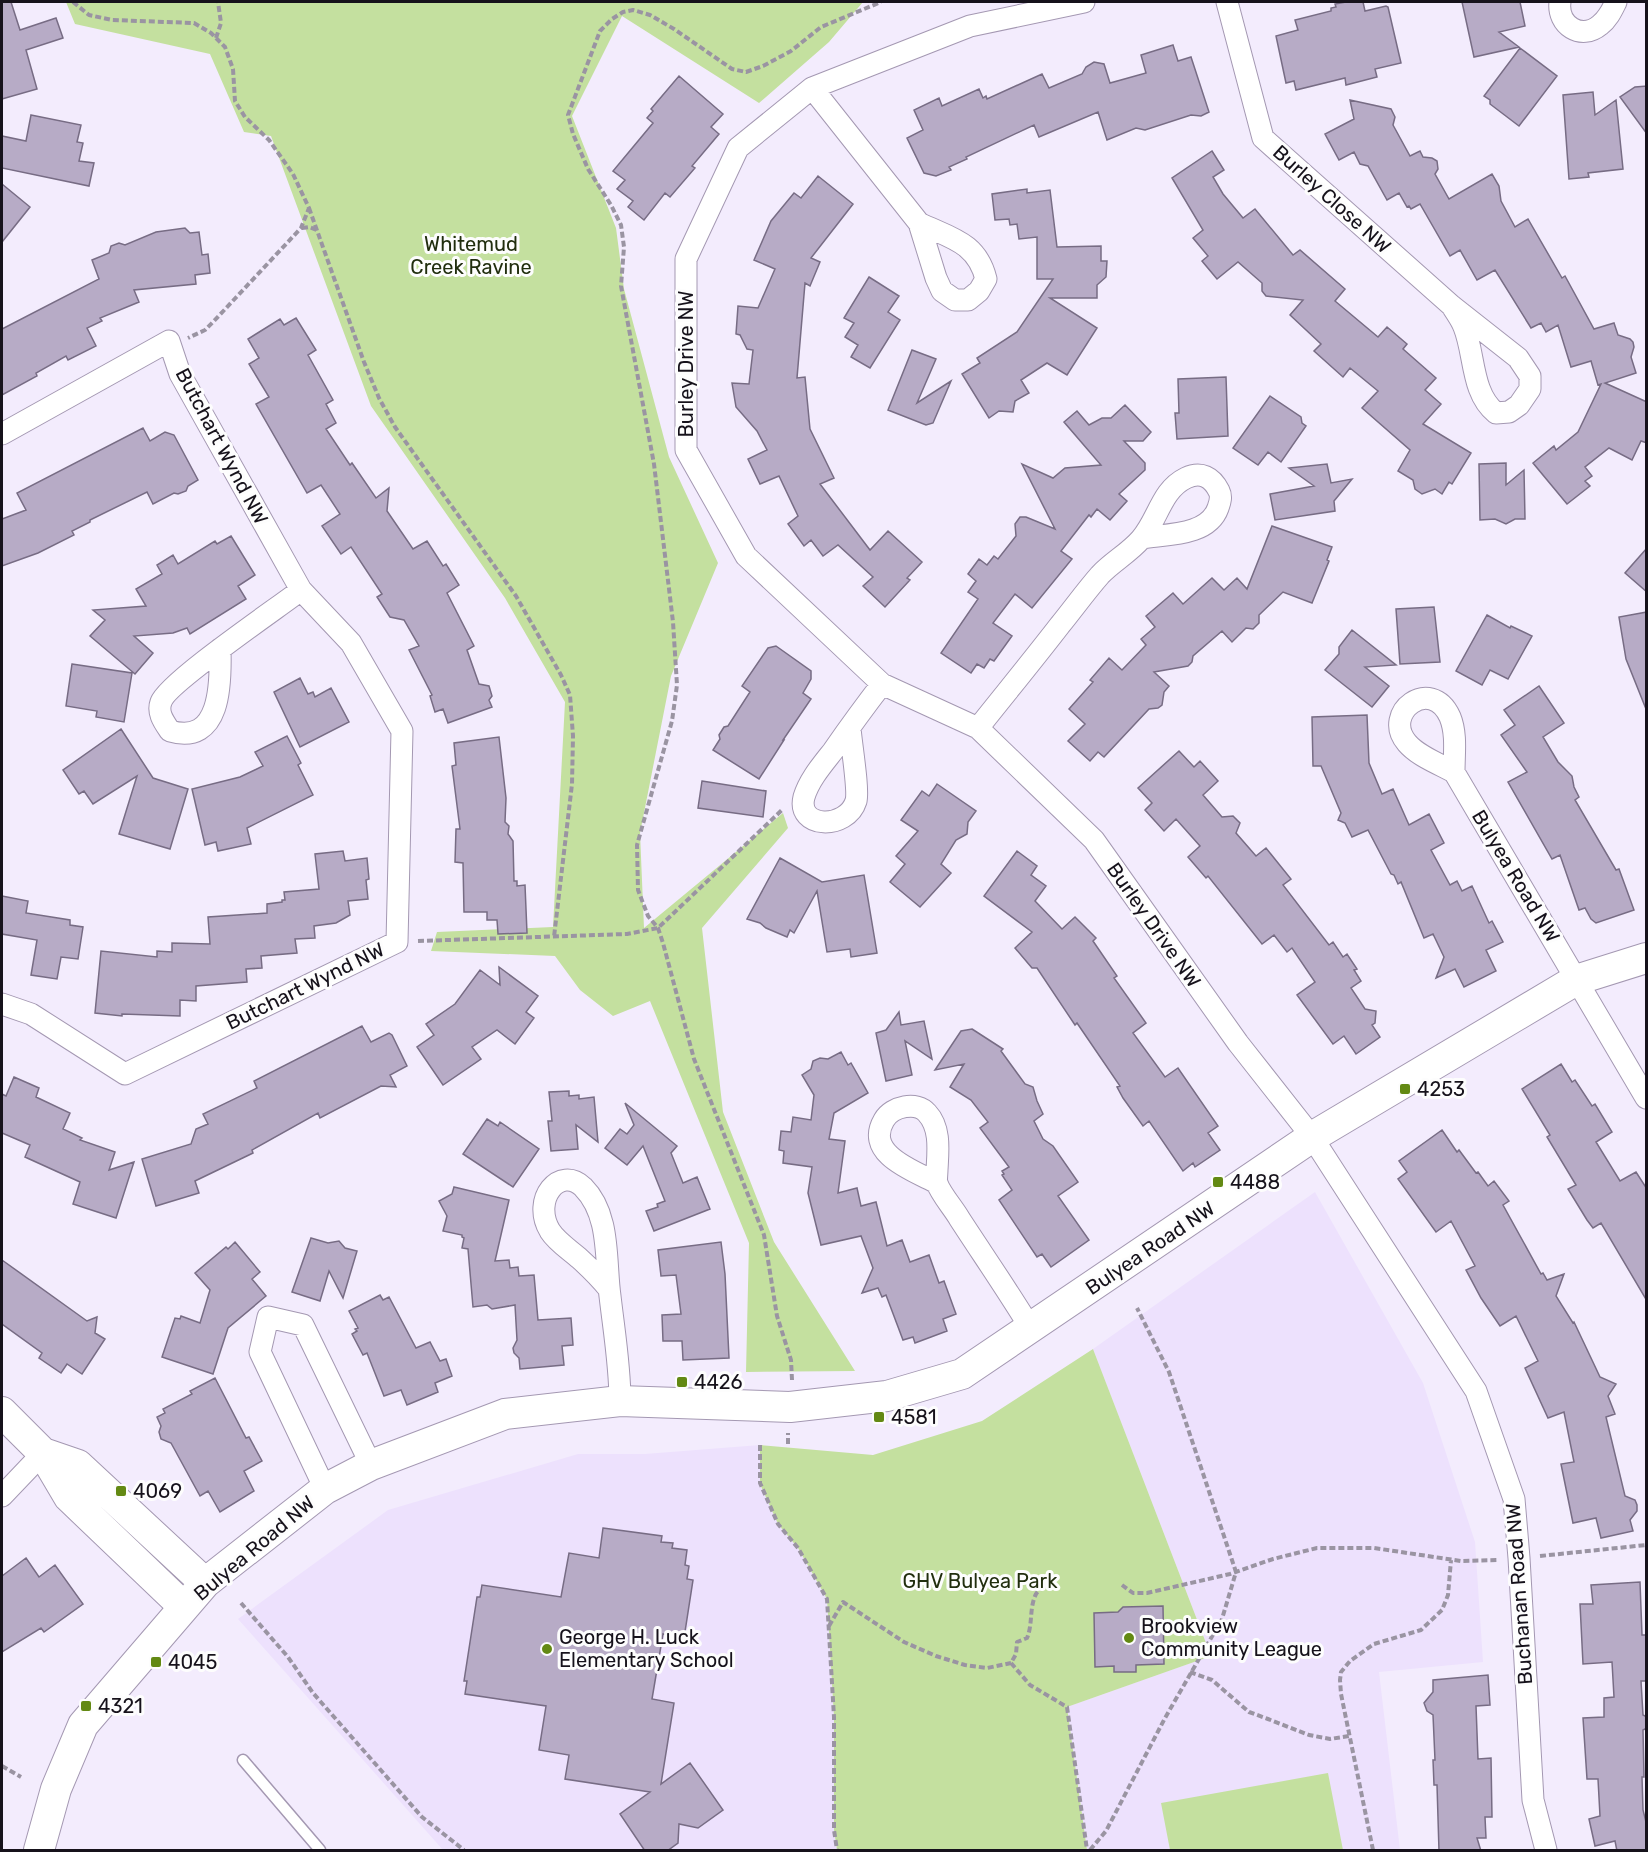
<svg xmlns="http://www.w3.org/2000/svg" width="1648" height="1852" font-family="Rubik,sans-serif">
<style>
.built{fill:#ede1fd}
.green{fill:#c4e09f}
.building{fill:#b7abc6;stroke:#776c84;stroke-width:1.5}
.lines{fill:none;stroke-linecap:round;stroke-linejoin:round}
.lane-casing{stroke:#a498b2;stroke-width:13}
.street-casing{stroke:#a498b2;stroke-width:23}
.secondary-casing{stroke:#a498b2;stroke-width:32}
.path{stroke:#9a94a2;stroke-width:4;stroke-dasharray:6 3;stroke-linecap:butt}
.lane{stroke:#fff;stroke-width:10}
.street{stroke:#fff;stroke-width:21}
.secondary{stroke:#fff;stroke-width:30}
.poi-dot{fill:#638913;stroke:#fdfdfd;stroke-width:2}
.labels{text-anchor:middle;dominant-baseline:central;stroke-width:6;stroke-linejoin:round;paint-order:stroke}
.street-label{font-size:20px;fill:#16121b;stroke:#fdfdfd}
.park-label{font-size:20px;fill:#212e0e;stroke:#fdfdfd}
.poi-label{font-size:20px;fill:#16121b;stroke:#fdfdfd;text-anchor:start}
</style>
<rect width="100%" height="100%" fill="#f3ecfd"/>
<path class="built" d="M1315 1192 1423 1383 1475 1542 1483 1662 1379 1672 1400 1850H1087L1067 1707 1211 1656 1093 1349Z
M760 1445V1484L778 1523 798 1548 827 1599 834 1717V1830L837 1850H443L238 1619 388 1510 578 1454H645Z"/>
<path class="green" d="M66 2H863L829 42 759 103 622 16 572 116 616 228 624 289 669 457 718 563 671 676 640 833 644 928 783 813 788 828 702 928 723 1112 774 1242 855 1371 746 1372 749 1243 650 1001 613 1016 580 990 555 956 431 951 437 932 553 927 565 702 505 598 371 406 271 136 244 132 210 54 75 24Z
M1093 1349 1211 1656 1067 1707 1087 1850H837L834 1830V1717L827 1599 798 1548 778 1524 760 1484V1445L873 1455 982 1421Z
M1328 1773 1343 1850H1170L1161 1803Z"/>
<path class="building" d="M2 2H11L20 30 56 18 63 38 26 50 37 89 2 99Z
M1346 2H1363L1365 11 1386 6 1388 7 1401 63 1375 69 1377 77 1346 85 1345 78 1296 90 1294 81 1286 83 1276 36 1298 30 1295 20 1331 11V8L1336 7 1335 4Z
M1462 2H1520L1525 26 1499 32 1519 47 1474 57Z
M1173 45 1178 61 1191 57 1209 112 1201 116 1191 115 1145 130 1136 128 1107 140 1098 112 1039 137 1034 125 966 157 967 159 949 167 951 170 936 176 924 173 907 138 923 130 914 110 939 98 942 106 979 89 983 98 986 96 987 99 1042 74 1049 88 1082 74 1086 67 1094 62 1104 64 1110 83 1146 73 1141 55Z
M1520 48 1557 76 1519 126 1490 104V100L1484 96Z
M679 76 723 114 711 127 719 134 692 166 695 168 670 197 665 193 644 220 628 207 633 201 617 189 625 180 613 171 653 123 647 118 653 111 651 109Z
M1647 86V134L1620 97 1635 87Z
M1593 92 1595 115 1616 100 1623 169 1588 173 1589 177 1569 179 1563 95Z
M1350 100 1391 109 1395 117 1393 125 1410 156 1420 151 1423 157 1432 158 1437 161 1438 169 1435 174 1449 199 1492 174 1499 186 1501 201 1515 227 1528 219 1562 278 1565 276 1594 329 1614 323 1618 335 1630 339 1633 342 1634 347 1631 357 1636 373 1605 383 1647 402V443L1641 441 1632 460 1609 448 1585 467 1592 476 1585 481 1590 486 1567 504 1533 463 1554 446 1556 450 1578 432 1601 384 1598 385 1591 361 1571 367 1558 325 1546 332 1541 323 1531 328 1495 270 1477 280 1460 250 1450 256 1420 204 1411 209 1409 206 1407 207 1399 193 1387 200 1368 166 1360 164 1354 152 1339 160 1325 134 1354 119Z
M31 115 81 125 77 142 83 143 79 161 94 163 89 186 2 168V136L26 141Z
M1212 151 1224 170 1213 177 1223 194 1243 218 1255 209 1293 255 1300 250 1345 289 1335 301 1378 337 1387 327 1407 344 1403 349 1436 378 1425 390 1441 404 1423 424 1471 453 1452 484 1449 482 1442 494 1435 489 1422 494 1415 489 1413 480 1398 471 1410 450 1362 408 1378 391 1350 368 1343 377 1314 351 1321 344 1290 315 1303 300 1266 296 1262 291V283L1238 262 1217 279 1202 261 1208 256 1193 238 1203 230 1172 178Z
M818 176 853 204 811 258 820 262 810 286 805 283 797 378 805 377 810 429 834 478 820 484 870 550 888 531 922 562 907 578 910 580 885 607 863 586 873 577 838 545 823 556 811 540 804 546 788 524 798 516 779 476 760 484 748 459 767 450 757 431 736 407 732 383 749 384 753 350 747 349 740 335 736 334 738 306 758 308 775 269 754 260 771 221 794 193 801 198Z
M2 184 30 207 2 242Z
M1027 189V193L1050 190 1057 247 1101 246V261H1107L1106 277 1097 285V298H1050L1097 328 1067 375 1047 363 1021 380 1029 393 1015 401 1013 412 999 411 989 418 962 374 980 363 977 358 1017 332 1053 279H1037V237L1019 239 1017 224 1010 225 1009 219 995 220 992 194Z
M185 228 190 233 199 232 202 255 208 254 210 273 195 275 196 284 134 290 139 302 100 318 102 321 87 328 96 346 68 360 66 356 36 373 37 376 2 395V329L99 279 92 260 109 253 111 246 119 243 125 245 156 232Z
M869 277 899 296 888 312 900 320 870 368 851 357 858 345 845 337 854 323 844 318Z
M296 318 316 350 308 355 333 400 326 404 336 423 326 429 350 465 352 463 376 498 389 488 387 511 413 549 427 541 443 566 446 564 459 585 447 593 474 646 467 650 479 684 489 686 492 696 489 700 492 707 448 723 443 709 435 712 430 696 432 695 409 650 419 646 404 620 390 617 377 597 382 594 351 547 341 554 322 526 340 514 321 485 307 493 256 404 269 397 249 364 259 358 248 339 280 319 284 325Z
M912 350 936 359 917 403 951 381 933 423 926 425 888 410Z
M1226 377 1228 436 1177 439 1175 413H1179L1178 379Z
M1270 396 1301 417 1302 423 1306 426 1281 462 1268 452 1258 465 1233 448Z
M1125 405 1151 432 1143 441H1124L1145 463V470L1119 494 1127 501 1110 520 1097 509 1091 517 1089 515 1061 551 1072 559 1032 608 1015 594 993 623 1012 636 994 661 990 659 984 668 977 664 971 673 941 653 978 599 968 592 976 581 968 574 979 559 987 565 994 556 998 559 1016 536 1015 524 1020 517H1026L1055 529 1022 464 1053 478 1065 468 1101 465 1064 422 1077 411 1089 425 1102 418H1111Z
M143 428 150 441 165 432 174 435 198 480 188 486 186 491 178 494 174 493 153 504 147 492 90 520V522L72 531 74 535 38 553 2 566V519L26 510 17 493Z
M1506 463V485L1524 470 1525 519H1515L1506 524 1495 519 1480 520 1479 464Z
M1327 464 1331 483 1352 479 1334 501 1335 511 1275 520 1270 494 1314 486 1289 468Z
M1272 526 1332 547 1327 560 1329 561 1312 603 1283 592 1259 615V623L1253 629 1246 628 1232 642 1222 631 1193 656 1192 662 1188 666 1154 672 1169 686 1164 692 1162 705 1158 708 1149 709 1104 757 1098 752 1090 761 1068 741 1085 724 1069 709 1093 682 1090 680 1109 658 1122 670 1146 645 1141 639 1155 627 1146 616 1173 593 1183 604 1212 578 1224 590 1237 578 1247 589Z
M231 536 255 575 238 586 246 599 190 634 187 628 173 633 134 636 153 653 135 674 90 636 105 620 93 610 146 606 136 589 162 574 157 565 173 555 178 564 215 541 217 544Z
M1647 548V592L1625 573Z
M1434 607 1440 662 1400 664 1396 609Z
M1647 612V709H1646L1626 659 1619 617Z
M1487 615 1510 628 1511 626 1532 636 1508 679 1490 670 1482 685 1456 671Z
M1352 630 1396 665 1365 667 1389 686 1372 707 1325 670 1339 654V647Z
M776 646 811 671V679L803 693 811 699 783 740H784L759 779 713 750 720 739 719 735 724 727 728 726 750 692 742 686 768 648Z
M72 664 132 673 124 722 96 717 97 711 66 706Z
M300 678 308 694 313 692 315 697 331 688 349 722 300 747 274 692Z
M1539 686 1564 723 1543 737 1558 762 1572 776 1574 787 1579 797 1575 800 1616 870 1619 869 1634 910 1596 923 1591 919 1585 908 1579 910 1560 855 1552 859 1508 782 1527 772 1501 735 1515 725 1504 710Z
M1367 715 1369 763 1382 794 1393 789 1409 825 1429 814 1444 843 1431 850 1450 885 1457 881 1462 891 1472 886 1489 923 1492 921 1503 942 1486 950 1496 971 1464 987 1455 969 1436 978 1444 957 1433 934 1424 938 1401 882 1398 884 1394 875 1391 874 1368 830 1352 837 1345 823 1338 820 1341 813 1321 766H1313L1312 717Z
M121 729 153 778 188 789 170 849 119 834 137 776 93 804 84 791 79 794 63 770Z
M287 736 301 763 298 765 313 795 247 828 251 844 218 851 216 842 205 845 192 789 240 777 263 766 255 752Z
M499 737 506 798 505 822 509 826 508 834 513 841 514 881H517V886L525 885 527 933 498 934 497 920H487V912H464L463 863 455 862 456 829H460L452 766 456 765 454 743Z
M1179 751 1194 767 1200 761 1218 781 1203 795 1222 817 1233 816 1240 823 1236 833 1256 856 1266 848 1291 879 1283 885 1329 945 1333 942 1343 957 1347 954 1357 969 1354 970 1361 981 1351 988 1365 1009 1376 1011 1375 1023 1372 1025 1380 1037 1356 1054 1344 1036 1333 1044 1297 995 1315 982 1292 948 1287 952 1274 935 1262 944 1208 876 1206 878 1188 857 1200 846 1176 819 1164 831 1145 810 1152 803 1138 788Z
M702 781 766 791 763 817 698 808Z
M937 784 976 811 968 822 967 834 956 840 941 864 951 873 920 907 890 882 905 864 896 856 918 831 901 820 922 791 929 796Z
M343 851 345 861 367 858 369 879 366 880 368 899 348 901 350 915 336 923 314 926 315 938 295 939 297 953 261 956 262 968 246 969 247 982 196 986V1001L180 1000V1016L122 1014V1016L95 1013 101 951 157 957V951L172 952V943L210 944 208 917 267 913V904L282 902V900H285L284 892 319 889 315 854Z
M1017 851 1037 866 1031 875 1046 886 1035 901 1062 929 1075 917 1096 938 1093 941 1117 976 1114 978 1146 1023 1133 1033 1165 1077 1178 1068 1218 1126 1208 1133 1220 1150 1195 1167 1193 1163 1183 1171 1149 1121 1143 1126 1123 1098 1117 1087 1120 1086 1077 1023 1075 1025 1037 968H1032L1015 948 1032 932 984 896Z
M780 858 822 882 864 875 877 953 851 957 850 949 827 952 817 891 794 933 790 930 787 937 766 928 760 923 747 919Z
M2 896 28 901 26 913 70 920V925L83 927 78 959 61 957 57 979 31 975 37 940 2 934Z
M499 967 538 996 526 1012 534 1018 515 1044 497 1030 472 1047 481 1059 443 1085 417 1047 434 1035 426 1024 455 1004 480 970 500 985Z
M899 1012 901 1025 924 1021 932 1059 905 1041 912 1075 886 1081 876 1033 886 1030Z
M362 1026 371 1042 389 1033 392 1035 407 1066 390 1075 396 1087 381 1086 320 1118 318 1113 252 1150 253 1153 195 1181 199 1193 156 1206 142 1159 191 1144 196 1129 208 1124 203 1114 257 1088 254 1081Z
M972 1029 1003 1049 1001 1051 1025 1084 1033 1087 1037 1101 1043 1114 1034 1121 1043 1139 1053 1146 1078 1182 1058 1196 1089 1240 1051 1267 1042 1254 1037 1257 999 1200 1012 1190 1002 1175 1004 1174 1002 1171 1009 1167 980 1128 988 1122 971 1100 950 1087 964 1064 935 1070 961 1031Z
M841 1052 848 1065 851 1063 868 1093 834 1113 829 1139 845 1141 838 1193 857 1188 861 1206 876 1202 887 1246 902 1240 910 1262 929 1255 939 1283 944 1281 956 1314 943 1319 947 1331 915 1343 913 1337 903 1340 886 1295 882 1297 878 1288 862 1293 873 1268 861 1236 821 1245 808 1193 812 1167 783 1163 784 1151 779 1150 781 1131 791 1132 793 1117 811 1120 814 1095 802 1075 811 1069 813 1061 820 1058 828 1059Z
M1561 1064 1572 1082 1575 1080 1592 1106 1595 1104 1612 1132 1596 1142 1620 1181 1636 1172 1647 1189V1301L1601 1223 1593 1228 1587 1220 1568 1189 1576 1185 1547 1137 1550 1135 1522 1089Z
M14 1077 39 1088 36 1097 70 1113 63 1129 82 1138 80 1140 115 1152 109 1170 134 1162 116 1218 73 1204 80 1182 25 1157 30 1145 2 1133V1094L6 1096Z
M569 1091V1096L579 1095V1099L594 1097 598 1142 576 1125 578 1149 551 1151 548 1121H552L549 1092Z
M625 1103 677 1146 671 1153 683 1183 697 1177 710 1209 654 1231 646 1211 658 1207 657 1204 665 1201 643 1146 627 1165 605 1148 620 1129 627 1134 634 1125Z
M487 1119 498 1126 500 1122 539 1149 513 1187 463 1154Z
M1442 1130 1457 1152 1459 1150 1476 1173 1478 1172 1488 1186 1494 1181 1509 1201 1503 1205 1541 1274 1543 1273 1547 1280 1564 1274 1556 1296 1573 1323 1574 1322 1600 1377 1616 1384 1608 1396 1615 1414 1606 1417 1625 1496 1635 1500 1637 1505V1511L1630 1520 1633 1531 1601 1538 1596 1518 1573 1523 1561 1464 1574 1462 1564 1412 1548 1418 1525 1368 1538 1361 1516 1316 1500 1326 1481 1298 1466 1270 1475 1266 1451 1221 1436 1232 1398 1179 1407 1172 1399 1161Z
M454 1187 509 1200 495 1261 509 1260 510 1268 518 1267 519 1276 534 1275 538 1320 571 1318 573 1345 562 1346 564 1365 520 1369 519 1358 514 1353 513 1348 517 1340 515 1305 492 1309 487 1305 473 1307 468 1249 462 1248 464 1238 462 1237V1235L443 1231 447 1216 439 1201 452 1194Z
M311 1238 328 1243 339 1241 345 1248 357 1251 343 1298 329 1271 320 1301 292 1292Z
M235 1242 260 1272 252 1279 266 1296 228 1328 213 1374 162 1357 175 1318 180 1319 181 1316 200 1323 210 1290 195 1273 226 1247 228 1249Z
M721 1242 725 1274 729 1358 683 1360 682 1341H663L662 1315 681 1314 676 1275 661 1276 658 1250Z
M2 1260 87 1321 97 1317 95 1333 105 1339 82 1374 67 1364 61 1373 39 1358 42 1353 2 1324Z
M380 1295 383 1300 389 1297 416 1348 430 1342 440 1361 446 1359 452 1376 435 1383 438 1392 407 1405 401 1390 384 1396 367 1353 363 1355 352 1334 357 1331 355 1329 358 1328 349 1311Z
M215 1378 246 1438 249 1437 262 1461 244 1471 254 1491 220 1512 208 1491 200 1496 171 1443 161 1439 159 1432 161 1426 157 1417 165 1413 163 1409 192 1394 190 1391Z
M603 1528 662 1536 661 1542 673 1543 672 1548 687 1550 685 1565 689 1566 687 1579 693 1580 684 1638 663 1634 652 1699 674 1703 661 1784 690 1763 723 1810 698 1828 679 1824 678 1843 667 1851H645L620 1814 650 1792 565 1779 569 1755 539 1750 546 1706 465 1694 467 1681H464L477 1597H480L482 1585 561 1597 569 1553 599 1558Z
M26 1558 39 1577 55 1565 83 1604 44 1632 41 1628 2 1652V1576Z
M1640 1582 1642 1635H1647V1681H1641L1643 1715 1647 1717V1728L1643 1730 1644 1777H1642L1643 1810 1647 1826V1851H1617L1615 1841 1595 1846 1589 1819 1600 1816 1598 1779H1587L1583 1718 1604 1717V1698L1614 1697 1612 1662 1583 1664 1580 1604H1593L1591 1585Z
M1163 1606 1164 1664 1136 1665V1672H1114V1666L1095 1667 1094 1613 1118 1612 1123 1607Z
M1488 1675 1490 1705 1476 1706 1478 1759 1491 1758 1492 1817H1485L1486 1838H1477L1481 1851H1439L1437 1785H1434L1433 1760H1435L1433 1715 1427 1711 1424 1703 1433 1692V1680Z"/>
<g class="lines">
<g class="lane-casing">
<path id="lane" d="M243 1760 320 1850"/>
</g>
<g class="street-casing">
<path id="street" d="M1084 2 970 26 812 88 738 148 686 259V450L746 556 882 684 978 728 1094 840 1238 1043 1312 1137 1476 1391 1514 1499 1519 1558 1533 1800 1546 1850
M1227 2 1263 138 1452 306 1518 358 1530 376V389L1519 405 1509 412 1496 413C1471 393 1475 354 1464 327 1461 319 1456 313 1452 306
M1560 2C1557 25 1581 41 1600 25 1608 19 1612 10 1616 2
M812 88 919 223 936 278 942 291 955 300H968L979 291 986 279C977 242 950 238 919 223
M2 434 169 341 180 374 301 590 351 643 402 731 397 942 125 1074 31 1014 2 1004
M220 649C221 683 221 746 170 731 164 722 157 713 161 702 167 683 279 607 301 590
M850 728C851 742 859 790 856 801 847 830 796 829 804 797 809 780 822 765 833 751 849 728 865 706 882 684
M978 728C1005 694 1033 660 1060 625 1073 609 1086 591 1100 575 1112 562 1129 553 1141 539 1158 520 1161 490 1186 478 1201 471 1212 477 1219 491 1222 497 1220 502 1218 508 1208 536 1167 534 1142 538
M1454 772C1439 764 1418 756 1407 743 1381 713 1431 675 1450 717 1457 734 1454 754 1454 772L1646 1098
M937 1183C914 1171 864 1154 884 1120 892 1106 917 1101 927 1113 941 1128 938 1151 937 1170 937 1173 936 1180 937 1183 940 1193 954 1209 959 1218 983 1255 1008 1291 1031 1329
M609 1289C600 1278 590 1268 580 1259 570 1250 557 1242 550 1231 531 1199 560 1165 583 1187 611 1215 605 1261 610 1296 614 1331 620 1366 620 1401
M325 1489 260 1352 268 1317 303 1325 371 1465
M2 1496 43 1453"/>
</g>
<g class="secondary-casing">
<path id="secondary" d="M2 1412 43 1453 69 1497 184 1607
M43 1453 78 1465 205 1583
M39 1850 56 1789 83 1725 205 1583 325 1489 371 1465 505 1414 620 1401 790 1407 887 1396 962 1374 1312 1137 1576 980 1646 958"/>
</g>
<path class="path" d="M73 2 89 15 112 20 194 23 211 33 225 47 233 69 235 101 245 117 269 140 293 174 309 208 301 228 214 321 205 330 188 338
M216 38 221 23 218 2
M309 208 364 362 379 398 395 427 516 596 561 675 570 695 573 736 572 784 554 937
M302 228 309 227 317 230
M418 941 627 934 658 928 783 809
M792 1380 791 1360 777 1316 764 1235 694 1059 663 943 658 928 648 916 638 890 637 845 672 721 677 685 673 622 654 464 621 286 624 247 621 225 611 205 588 169 573 134 568 115 600 31 612 19 623 12 633 10 650 15 674 29 732 69 746 72 763 66 791 51 821 27 881 2
M788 1444V1433
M760 1445V1483L778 1524 798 1548 827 1599 834 1717V1830L837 1850
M1540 1556 1646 1545
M1052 1581C1047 1585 1039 1589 1036 1594 1029 1608 1033 1624 1027 1638L1017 1642 1016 1654 1011 1663 1030 1685 1067 1707 1087 1850
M1122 1585 1133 1593H1147L1230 1574 1273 1559 1317 1548H1374L1461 1561 1499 1560
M241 1603 288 1657 313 1693 422 1817 464 1850
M829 1626 843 1602 904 1642 936 1656 965 1665 987 1668 1011 1663
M1190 1672 1212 1680 1249 1712 1268 1719 1309 1735 1330 1739 1349 1736
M2 1766 21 1777
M1090 1850 1106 1831 1165 1718 1222 1619 1236 1572 1169 1372 1137 1308
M1373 1850 1341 1694 1340 1680 1341 1672 1350 1661 1374 1644 1421 1630 1442 1610 1448 1595 1451 1560"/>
<use href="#lane" class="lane"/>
<use href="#street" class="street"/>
<use href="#secondary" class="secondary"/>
</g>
<g class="poi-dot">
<rect x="1399" y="1083" width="12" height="12" rx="3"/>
<rect x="1212" y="1176" width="12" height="12" rx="3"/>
<rect x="676" y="1376" width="12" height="12" rx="3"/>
<rect x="873" y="1411" width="12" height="12" rx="3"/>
<rect x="115" y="1485" width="12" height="12" rx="3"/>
<circle cx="1129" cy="1638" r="6"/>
<circle cx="547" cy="1649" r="6"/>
<rect x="150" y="1656" width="12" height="12" rx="3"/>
<rect x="80" y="1700" width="12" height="12" rx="3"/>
</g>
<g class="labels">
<g class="street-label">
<text transform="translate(1332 199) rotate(42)">Burley Close NW</text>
<text transform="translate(686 364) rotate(-90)">Burley Drive NW</text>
<text transform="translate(222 446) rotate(62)">Butchart Wynd NW</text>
<text transform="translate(1516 876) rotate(59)">Bulyea Road NW</text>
<text transform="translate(1154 925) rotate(55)">Burley Drive NW</text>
<text transform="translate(305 986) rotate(-26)">Butchart Wynd NW</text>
<text transform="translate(1150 1248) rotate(-34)">Bulyea Road NW</text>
<text transform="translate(254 1548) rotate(-40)">Bulyea Road NW</text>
<text transform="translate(1519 1594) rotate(-94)">Buchanan Road NW</text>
</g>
<g class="park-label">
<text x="471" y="244">Whitemud<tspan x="471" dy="23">Creek Ravine</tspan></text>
<text x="980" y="1581">GHV Bulyea Park</text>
</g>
<g class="poi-label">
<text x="1417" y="1089">4253</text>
<text x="1230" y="1182">4488</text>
<text x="694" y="1382">4426</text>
<text x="891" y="1417">4581</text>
<text x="133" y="1491">4069</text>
<text x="1141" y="1626">Brookview<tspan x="1141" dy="23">Community League</tspan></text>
<text x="559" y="1637">George H. Luck<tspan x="559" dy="23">Elementary School</tspan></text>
<text x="168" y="1662">4045</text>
<text x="98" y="1706">4321</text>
</g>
</g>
<rect width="1648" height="1852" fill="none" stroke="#16121b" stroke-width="6"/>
</svg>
